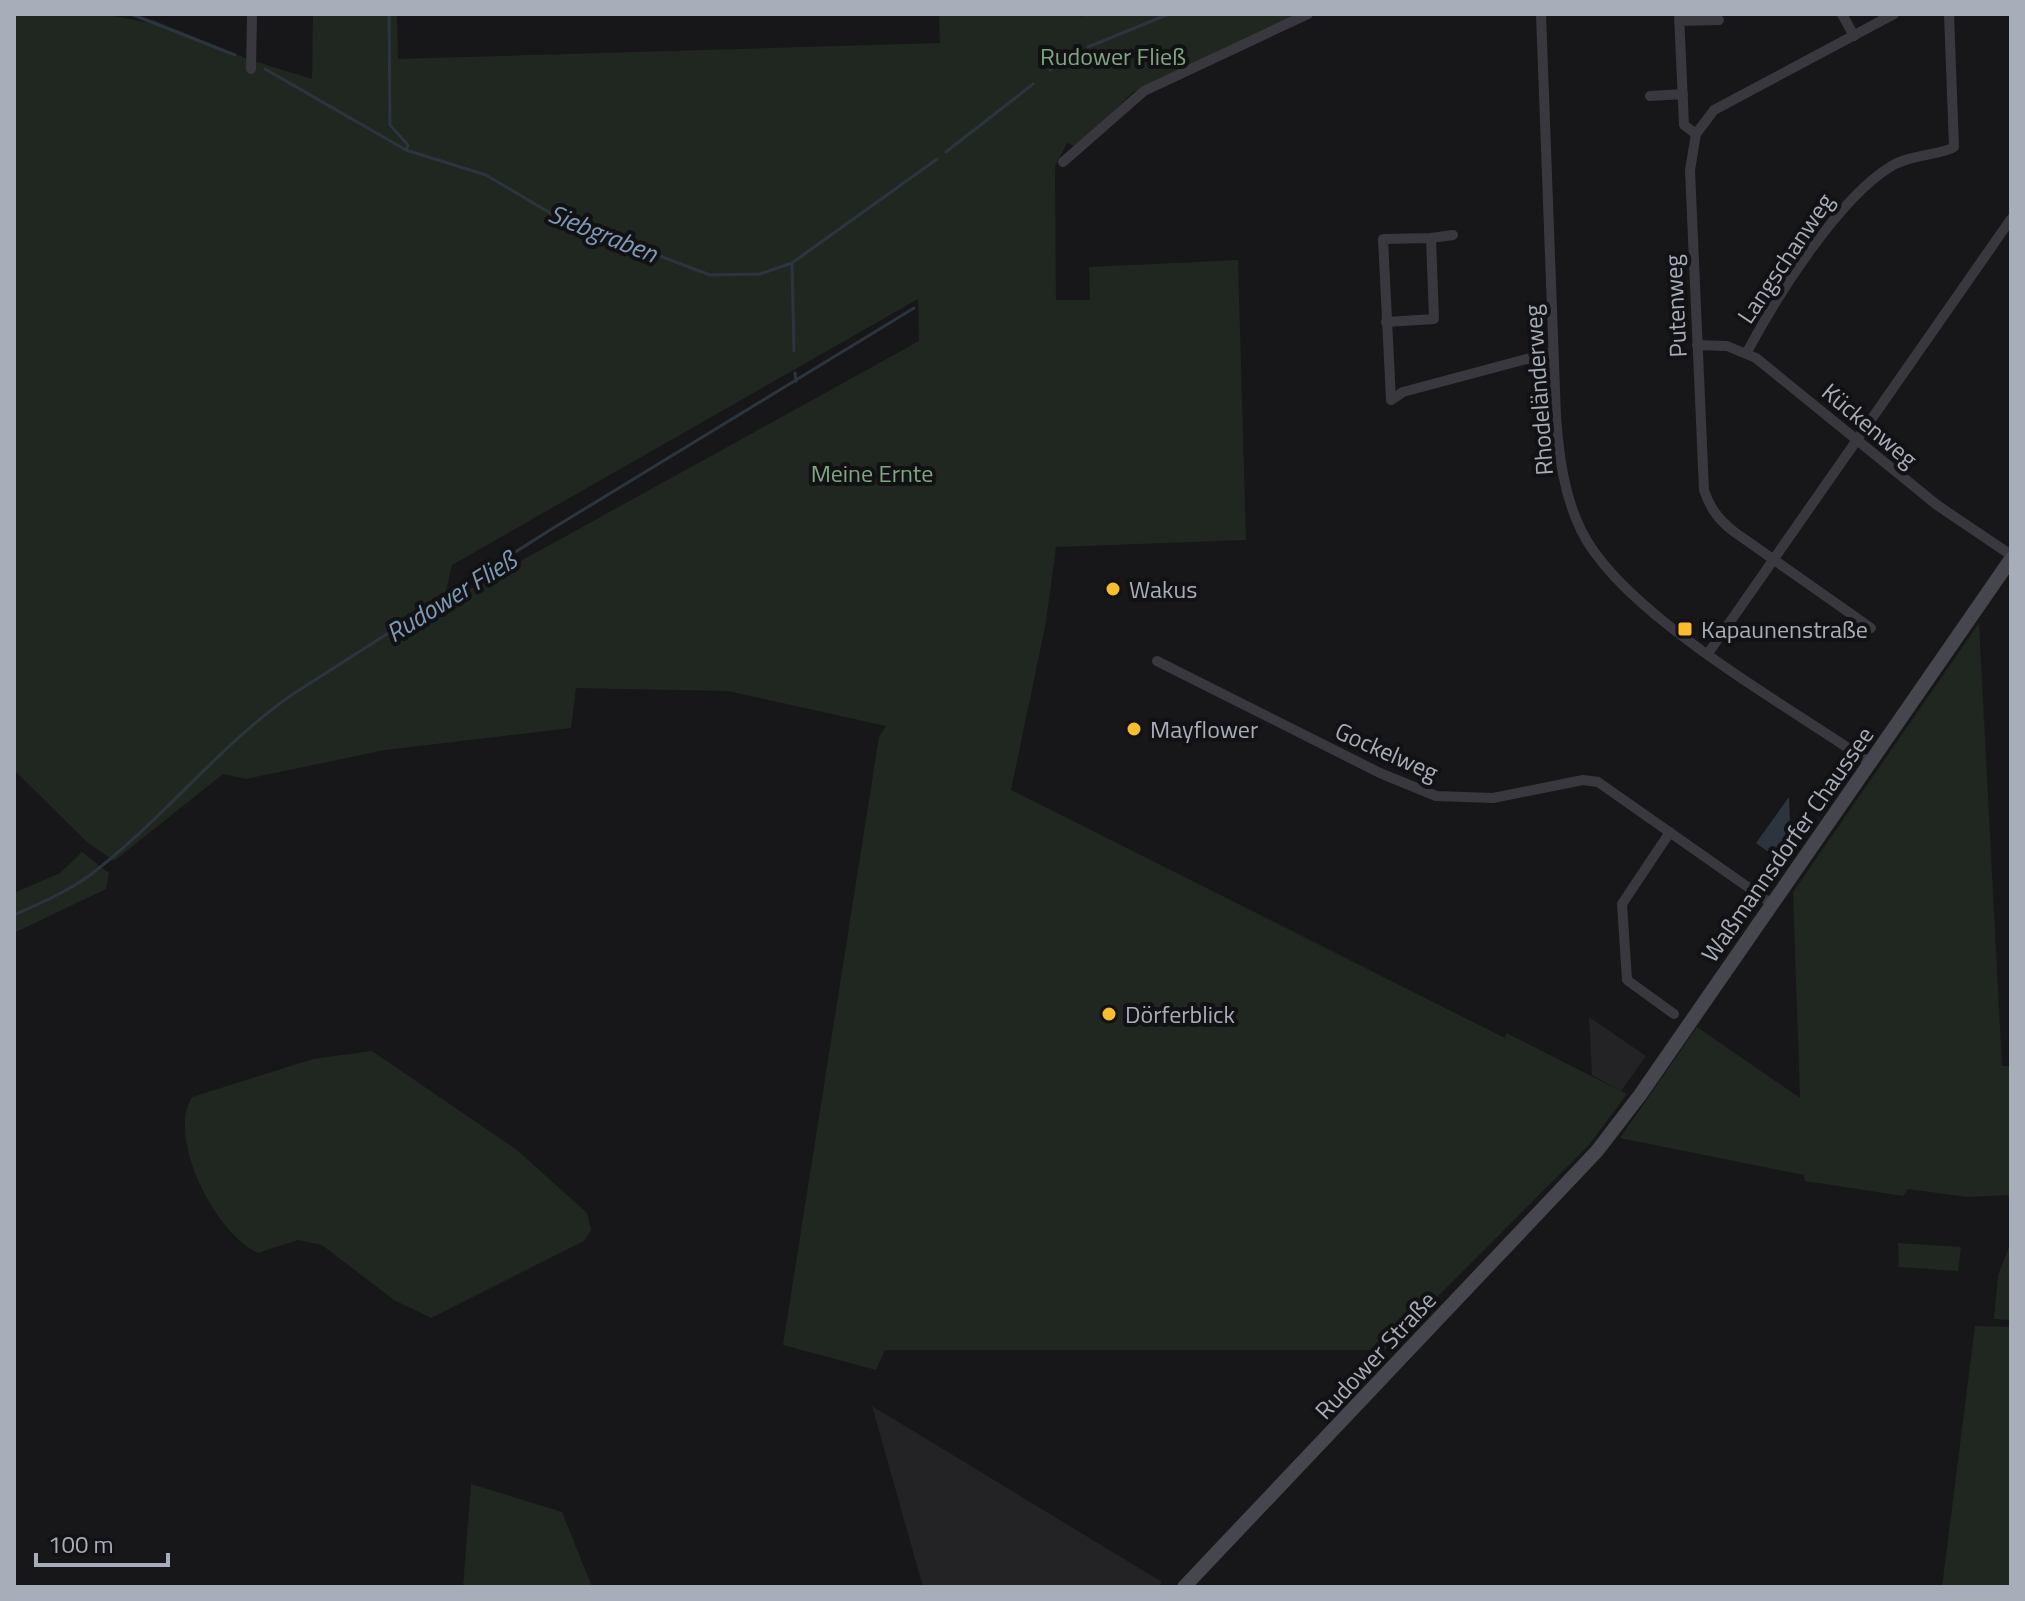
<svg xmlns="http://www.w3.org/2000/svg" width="2025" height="1601" font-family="'Titillium Web',sans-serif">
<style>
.built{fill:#232326}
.green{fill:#1f2720;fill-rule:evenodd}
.water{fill:#2c353e}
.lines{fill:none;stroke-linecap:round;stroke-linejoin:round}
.stream{stroke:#2c353e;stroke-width:3}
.street{stroke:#38383e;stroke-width:10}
.secondary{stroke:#46474e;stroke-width:14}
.poi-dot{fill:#fabd2e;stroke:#121214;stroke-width:3}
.labels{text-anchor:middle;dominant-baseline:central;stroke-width:8;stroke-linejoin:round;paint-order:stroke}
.park-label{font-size:24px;fill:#7fa582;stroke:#121214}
.street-label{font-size:24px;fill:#a8adba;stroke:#121214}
.poi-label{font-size:24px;fill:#a8adba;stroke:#121214;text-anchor:start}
.water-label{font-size:26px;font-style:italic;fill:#7e9ab6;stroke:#121214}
</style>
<rect width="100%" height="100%" fill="#171719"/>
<path class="built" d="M1589 1017 1646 1056 1621 1091 1592 1075Z
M872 1406 1162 1582 1158 1587H923Z"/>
<path class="green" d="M14 14H103L150 23 153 20 248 59 312 79 313 14H397L398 59 940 43 939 14H1078L1080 17 1087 14H1303L1133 92 1076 147 1067 143 1055 166 1056 300H1090L1089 267 1238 260 1246 540 1056 547 1046 622 1011 790 1505 1038 1506 1033 1627 1094 1589 1145 1384 1350H885L876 1370 783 1345 879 737 886 726 728 691 576 688 571 728 385 750 246 779 223 774 114 861 87 842 14 770ZM918 299 919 341 443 604 452 565Z
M1979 623 2002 1066H2011V1203L2008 1195 1967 1197 1908 1189 1903 1196 1805 1181 1804 1175 1620 1138 1697 1027 1800 1098 1793 892Z
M82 852 109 873 106 889 14 933V893L60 873Z
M372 1051 517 1150 587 1213 591 1230 584 1241 431 1318 394 1300 322 1245 298 1240 258 1253C216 1235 166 1137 192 1097L313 1059Z
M2011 1242V1320L1994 1319 1998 1275Z
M1898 1243 1961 1247 1958 1271 1899 1267Z
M1975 1326 2011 1327V1587H1942Z
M471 1484 562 1512 592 1587H463Z"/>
<path class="water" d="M1789 797 1791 849 1782 862 1756 843Z"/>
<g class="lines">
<path class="stream" d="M131 14 235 55
M389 14 390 125 408 145 406 150
M1088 47 1169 14
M265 69 406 150 486 175 557 217 710 275 760 274 792 263 937 159
M1050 70 1081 50
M946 152 1033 84
M792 263 794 351
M795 373 796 381
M14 915C41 903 67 892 90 875 163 820 219 745 293 694L550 530 914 308"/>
<path class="street" d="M1541 14 1556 417C1559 456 1564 495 1581 530 1622 615 1791 707 1870 763
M1679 14 1684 125 1696 134
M1842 14 1854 36
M1679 21 1719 20
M251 69 252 14
M1650 96 1683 94
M1063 162 1144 91 1308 14
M1431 238 1453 235
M1386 322 1434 319 1431 238 1383 239 1391 400 1403 392 1553 352
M1697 345 1727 346 1756 358 1937 505 2011 555
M1747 352C1776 297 1838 199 1890 167 1910 154 1943 155 1954 147L1949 14
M1871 628 1733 531C1718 519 1710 508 1704 490L1690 170 1696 134 1714 110 1894 14
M1709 652 2011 219
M1157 661 1380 773 1436 796 1493 798 1583 780 1598 782 1772 904
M1670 832 1622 904 1627 980 1674 1014"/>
<path class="secondary" d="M1184 1587 1597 1151 1640 1095 2011 559"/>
</g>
<g class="poi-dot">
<circle cx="1113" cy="589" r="8"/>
<rect x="1677" y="621" width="16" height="16" rx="4"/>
<circle cx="1134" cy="729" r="8"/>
<circle cx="1109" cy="1014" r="8"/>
</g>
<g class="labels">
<g class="park-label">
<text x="1113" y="56">Rudower Fließ</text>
<text x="872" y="473">Meine Ernte</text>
</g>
<g class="street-label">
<text transform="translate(1785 258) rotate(-56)">Langschanweg</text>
<text transform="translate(1675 306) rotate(-93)">Putenweg</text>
<text transform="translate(1538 390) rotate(-94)">Rhodeländerweg</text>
<text transform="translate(1870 425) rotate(40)">Kückenweg</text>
<text transform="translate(1387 751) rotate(24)">Gockelweg</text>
<text transform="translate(1787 844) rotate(-55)">Waßmannsdorfer Chaussee</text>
<text transform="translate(1375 1355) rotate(-47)">Rudower Straße</text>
</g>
<g class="poi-label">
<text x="1129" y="589">Wakus</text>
<text x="1701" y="629">Kapaunenstraße</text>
<text x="1150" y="729">Mayflower</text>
<text x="1125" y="1014">Dörferblick</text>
</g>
<g class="water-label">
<text transform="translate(603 233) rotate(22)">Siebgraben</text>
<text transform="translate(451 596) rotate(-32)">Rudower Fließ</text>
</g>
</g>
<rect width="2025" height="1601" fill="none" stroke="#a8adba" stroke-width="32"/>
<path d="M36 1553v12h132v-12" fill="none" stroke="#a8adba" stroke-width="4"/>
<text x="48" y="1553" font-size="24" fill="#a8adba" stroke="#121214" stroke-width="6" paint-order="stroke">100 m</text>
</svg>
